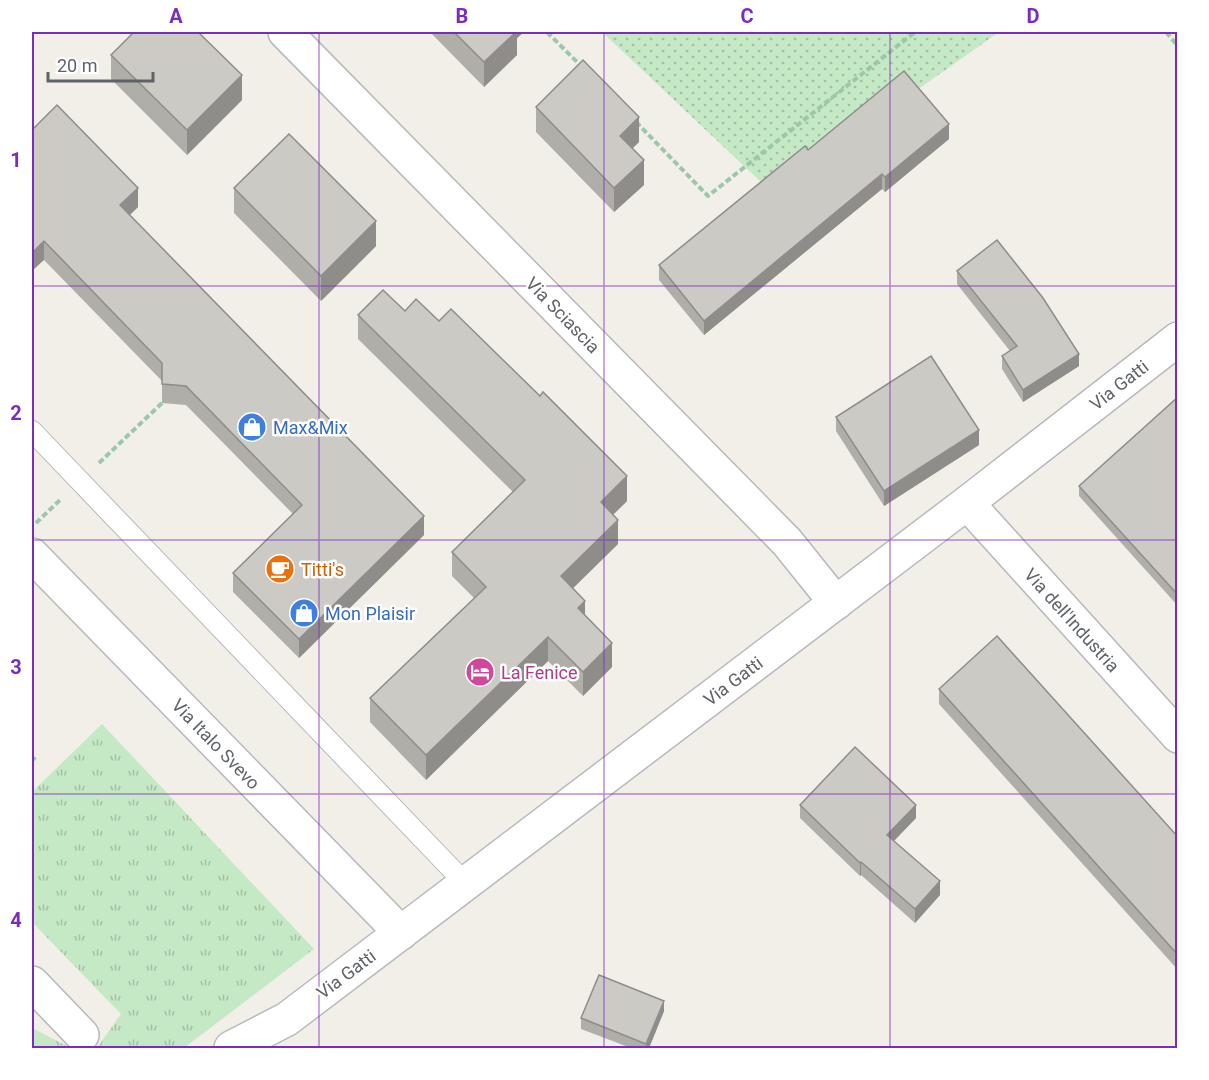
<svg xmlns="http://www.w3.org/2000/svg" width="1209" height="1080" font-family="Roboto,sans-serif">
<style>
.grass{fill:url(#grass-tufts)}
.park{fill:url(#park-dots)}
.lines{fill:none;stroke-linecap:round;stroke-linejoin:round}
.lane-casing{stroke:#b5b8bc;stroke-width:22}
.street-casing{stroke:#b5b8bc;stroke-width:36}
.secondary-casing{stroke:#b6babf;stroke-width:36}
.path{stroke:#9cc7a9;stroke-width:4;stroke-dasharray:6 3;stroke-linecap:butt}
.lane{stroke:#fff;stroke-width:20}
.street{stroke:#fff;stroke-width:33}
.secondary{stroke:#fff;stroke-width:33}
.wall{fill:#afaea9}
.shaded-wall{fill:#8f8d8a}
.building{fill:#cccac5;stroke:#8f8d8a;stroke-width:1.5}
.grid{fill:none;stroke:#7b2cbf;stroke-width:1.5;stroke-opacity:0.55}
.labels{text-anchor:middle;dominant-baseline:central;stroke-width:5;stroke-linejoin:round;paint-order:stroke}
.street-label{font-size:18px;fill:#5f6368;stroke:#fff}
.shop-label{font-size:18px;fill:#366cbe;stroke:#fff;text-anchor:start}
.food-label{font-size:18px;fill:#c56008;stroke:#fff;text-anchor:start}
.hotel-label{font-size:18px;fill:#b23c85;stroke:#fff;text-anchor:start}
.neatline{fill:none;stroke:#7b2cbf;stroke-width:2}
.grid-label{font-size:20px;text-anchor:middle;font-weight:bold;fill:#7b2cbf}
</style>
<defs>
<pattern id="grass-tufts" width="24" height="20" patternUnits="userSpaceOnUse" patternTransform="scale(1.5)"><rect width="24" height="20" fill="#c5e8c5"/><path d="M3 7l-1-3M5 7V3M7 7l1-3M15 17l-1-3M17 17v-4M19 17l1-3" fill="none" stroke="#a3c0a4"/></pattern>
<pattern id="park-dots" width="8" height="8" patternUnits="userSpaceOnUse" patternTransform="scale(1.5)"><rect width="8" height="8" fill="#c5e8c5"/><path d="M2 2h.1M6 6h.1" fill="none" stroke="#a3c0a4" stroke-width="1.8" stroke-linecap="round"/></pattern>
</defs>
<rect width="100%" height="100%" fill="#f1efe8"/>
<path class="grass" d="M102 724 314 949 184 1048H97L121 1014 32 922V792Z
M32 1028 67 1046 75 1048H32Z"/>
<path class="park" d="M602 32H999L791 179 761 182Z"/>
<g class="lines">
<g class="lane-casing">
<path id="lane" d="M32 431 466 884"/>
</g>
<g class="street-casing">
<path id="street" d="M285 32 787 542 836 603
M967 503 1178 736
M32 555 401 933
M32 983 82 1035"/>
</g>
<g class="secondary-casing">
<path id="secondary" d="M231 1048 287 1019 967 503 1178 339"/>
</g>
<path class="path" d="M547 32 582 67
M1166 32 1178 46
M636 122 708 196 915 32
M99 463 162 403
M36 523 61 499
M32 761 35 757"/>
<use href="#lane" class="lane"/>
<use href="#street" class="street"/>
<use href="#secondary" class="secondary"/>
</g>
<path class="wall" d="M430 32H524L517 38V55L484 87Z
M111 55 242 100 187 155 111 79Z
M536 107 639 142 633 148 644 185 614 212 536 132Z
M32 130 138 207 130 215 424 535 299 658 233 592V573L293 514 186 405 162 403V381L44 260Z
M949 139 885 192 882 189 704 335 659 280V265L808 150Z
M234 188 376 246 321 301 234 213Z
M957 271 1079 366 1023 402 1002 369V356L1010 351 957 284Z
M405 311 439 321 627 501 613 514 618 544 573 588 585 616 612 667 583 696 548 661 426 780 370 722V698L474 598 452 576V552L513 492 358 339V315Z
M1178 397V606L1079 496V486Z
M836 417 979 445 884 506 836 431Z
M939 689 1178 837V970L939 704Z
M800 805 916 818 894 841 940 895 915 923 861 875 860 876 800 818Z
M664 1011 649 1048H631L581 1029V1018Z"/>
<path class="shaded-wall" d="M509 32H524L517 38V55L484 87V62Z
M242 75V100L187 155V130Z
M639 117V142L620 160V136Z
M949 124V139L885 192V177Z
M644 160V185L614 212V188Z
M882 174V189L704 335V321Z
M138 188V207L120 224V205Z
M376 221V246L321 301V276Z
M44 241V260L32 271V253Z
M1079 354V366L1023 402V390Z
M979 430V445L884 506V491Z
M627 476V501L601 527V502Z
M424 516V535L299 658V639Z
M618 520V544L561 600V576Z
M585 601V625L578 608Z
M548 637V661L426 780V755Z
M612 643V667L583 696V672Z
M916 805V818L887 848V835Z
M861 862V875L860 876V863Z
M940 881V895L915 923V909Z
M664 1001V1011L649 1048H646V1044Z"/>
<path class="building" d="M134 32H198L242 75 187 130 111 55Z
M454 32H516L484 62Z
M583 60 639 117 620 136 644 160 614 188 536 107Z
M904 71 949 124 885 177 882 174 704 321 659 265 805 146 808 150Z
M57 105 138 188 120 205 424 516 299 639 233 573 302 505 186 386 162 384V363L44 241 32 253V130Z
M289 134 376 221 321 276 234 188Z
M997 240 1043 298 1079 354 1023 390 1002 356 1017 346 957 271Z
M383 290 405 311 416 299 439 321 451 309 540 396 543 392 627 476 601 502 618 520 561 576 585 601 578 608 612 643 583 672 548 637 426 755 370 698 486 587 452 552 525 480 358 315Z
M931 356 979 430 884 491 836 417Z
M1178 397V595L1079 486Z
M997 636 1178 837V955L939 689Z
M855 747 916 805 887 835 940 881 915 909 861 862 860 863 800 805Z
M599 975 664 1001 646 1044 581 1018Z"/>
<path class="grid" d="M319 32V1048M604 32V1048M890 32V1048M32 286H1178M32 540H1178M32 794H1178"/>
<defs>
<g id="shop-disc" transform="scale(1.5)"><circle r="9.5" fill="#3f7fe0" stroke="#fff"/><path d="M-5-2.5h2.3a2.7 3.5 0 0 1 5.4 0H5L5.5 6h-11ZM-1.5-2.5h3a1.5 2.3 0 0 0-3 0Z" fill="#fff"/></g>
<g id="cafe-disc" transform="scale(1.5)"><circle r="9.5" fill="#e8710a" stroke="#fff"/><path d="M-5.5-4.5H6V0H3Q3 3.5 0 3.5H-2.5Q-5.5 3.5-5.5 0ZM3-3.2v2h1.7v-2ZM-6 4.5H4V6H-6Z" fill="#fff"/></g>
<g id="hotel-disc" transform="scale(1.5)"><circle r="9.5" fill="#d1479c" stroke="#fff"/><path d="M-6-4.5h1.5V1H6V5H4.5V3h-9V5H-6ZM-4 0a1.8 1.8 0 1 1 3.6 0ZM.5 0V-2.5h3Q6-2.5 6 0Z" fill="#fff"/></g>
</defs>
<g fill-rule="evenodd">
<use href="#shop-disc" x="252" y="427"/>
<use href="#cafe-disc" x="280" y="569"/>
<use href="#shop-disc" x="304" y="613"/>
<use href="#hotel-disc" x="480" y="672"/>
</g>
<g class="labels">
<g class="street-label">
<text transform="translate(563 315) rotate(46)">Via Sciascia</text>
<text transform="translate(1119 385) rotate(-38)">Via Gatti</text>
<text transform="translate(1072 620) rotate(48)">Via dell'Industria</text>
<text transform="translate(733 681) rotate(-37)">Via Gatti</text>
<text transform="translate(216 744) rotate(46)">Via Italo Svevo</text>
<text transform="translate(346 974) rotate(-37)">Via Gatti</text>
</g>
<g class="shop-label">
<text x="273" y="427">Max&amp;Mix</text>
<text x="325" y="613">Mon Plaisir</text>
</g>
<g class="food-label">
<text x="301" y="569">Titti's</text>
</g>
<g class="hotel-label">
<text x="501" y="672">La Fenice</text>
</g>
</g>
<rect width="1209" height="1080" fill="none" stroke="#ffffff" stroke-width="66"/>
<path d="M48 72v9h105v-9" fill="none" stroke="#5f6368" stroke-width="3"/>
<text x="57" y="72" font-size="18" fill="#5f6368" stroke="#ffffff" stroke-width="4.5" paint-order="stroke">20 m</text>
<rect x="33" y="33" width="1143" height="1014" class="neatline"/>
<g class="grid-label">
<text x="176" y="23">A</text>
<text x="462" y="23">B</text>
<text x="747" y="23">C</text>
<text x="1033" y="23">D</text>
<text x="16" y="167">1</text>
<text x="16" y="420">2</text>
<text x="16" y="674">3</text>
<text x="16" y="927">4</text>
</g>
</svg>
